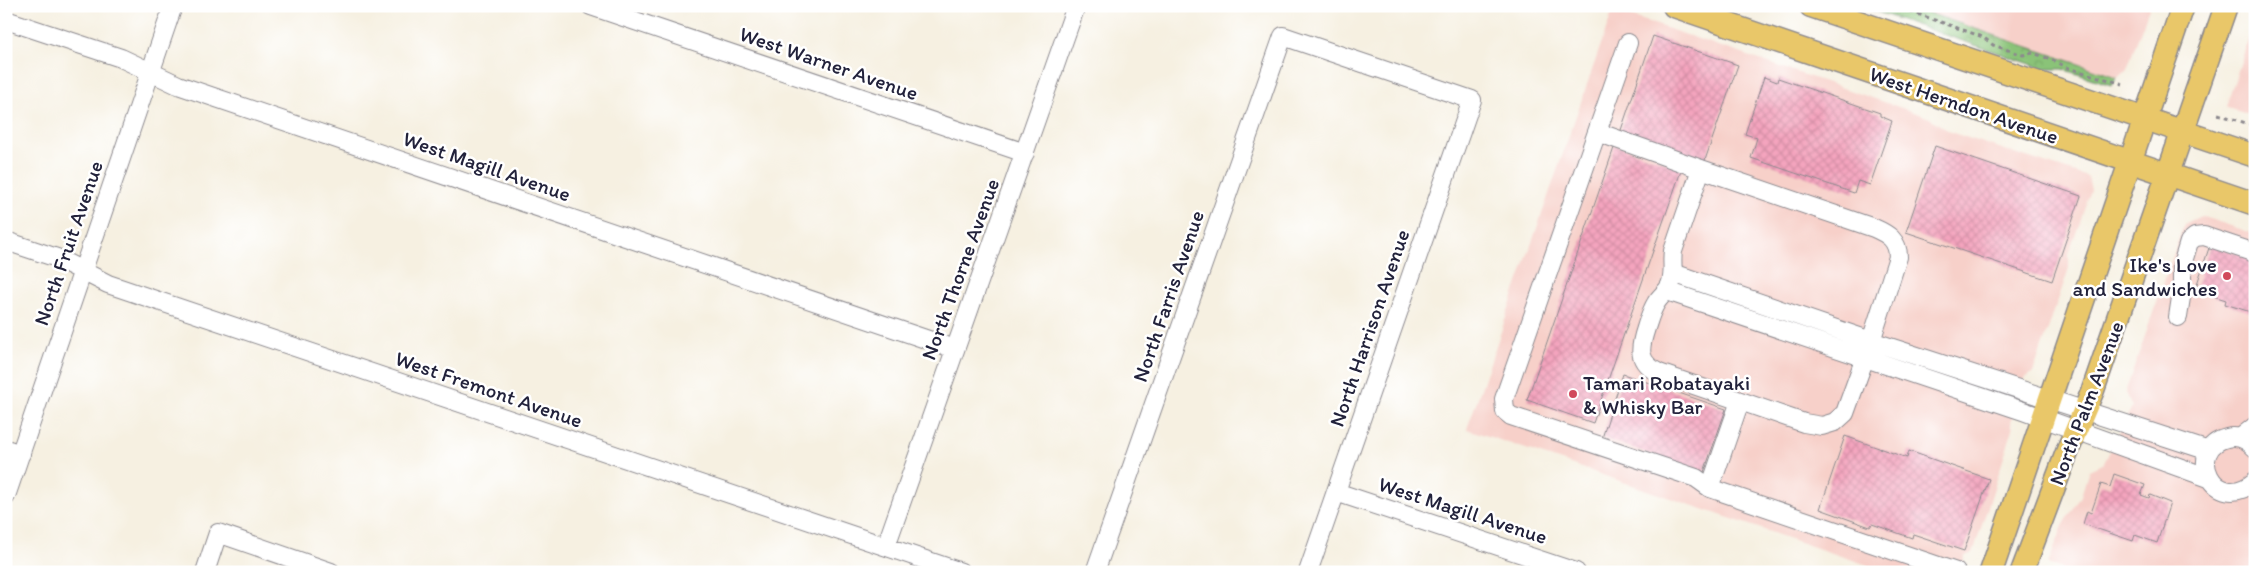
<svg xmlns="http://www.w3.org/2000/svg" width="2261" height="578" font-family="Itim,sans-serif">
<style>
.built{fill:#f7d0c9}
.park{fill:url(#park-crowns);stroke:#56725a}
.building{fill:url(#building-cross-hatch)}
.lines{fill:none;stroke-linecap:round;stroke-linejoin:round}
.minor-casing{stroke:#8c898e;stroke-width:20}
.major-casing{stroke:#8c898e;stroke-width:25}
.path{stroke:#8c898e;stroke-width:3;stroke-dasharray:4 4;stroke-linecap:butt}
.minor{stroke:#fff;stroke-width:18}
.major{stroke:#e9c769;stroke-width:22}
.poi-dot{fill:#d1495b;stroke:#fff;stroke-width:2}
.labels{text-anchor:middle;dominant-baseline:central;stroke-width:5;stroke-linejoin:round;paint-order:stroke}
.street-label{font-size:21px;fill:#22223b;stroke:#fff}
.poi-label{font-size:21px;fill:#22223b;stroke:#fff;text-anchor:end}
</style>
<defs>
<pattern id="park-crowns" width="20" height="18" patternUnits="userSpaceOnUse" patternTransform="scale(1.25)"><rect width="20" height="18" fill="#8ac378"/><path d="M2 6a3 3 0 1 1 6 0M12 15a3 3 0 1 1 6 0" fill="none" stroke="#77a769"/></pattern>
<pattern id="building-cross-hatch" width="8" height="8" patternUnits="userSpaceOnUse" patternTransform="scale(1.25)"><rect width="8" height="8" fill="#f4a4be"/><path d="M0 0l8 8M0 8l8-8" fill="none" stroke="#d18da4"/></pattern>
</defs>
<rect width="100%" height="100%" fill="#fff"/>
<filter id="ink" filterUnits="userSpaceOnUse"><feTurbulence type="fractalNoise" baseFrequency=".02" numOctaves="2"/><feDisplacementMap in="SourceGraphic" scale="10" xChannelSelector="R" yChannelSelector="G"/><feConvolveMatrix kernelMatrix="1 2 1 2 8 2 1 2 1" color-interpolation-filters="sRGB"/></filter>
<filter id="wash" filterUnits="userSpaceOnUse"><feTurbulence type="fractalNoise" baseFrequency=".0096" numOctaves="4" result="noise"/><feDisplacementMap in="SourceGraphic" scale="20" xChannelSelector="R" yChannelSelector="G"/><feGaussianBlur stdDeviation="1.12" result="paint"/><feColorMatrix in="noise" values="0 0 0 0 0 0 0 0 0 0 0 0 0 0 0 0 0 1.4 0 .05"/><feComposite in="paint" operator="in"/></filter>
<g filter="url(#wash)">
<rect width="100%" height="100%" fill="#f6f0e1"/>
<path class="built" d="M1908 6H2150L2126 71 2117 77Z
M1613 10 1928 117 1950 132 2088 177 2091 190 2069 253V268L2033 373 2024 378 2011 422 2013 429 1973 553 1965 556 1960 572H1888L1467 429Z
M2255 19V117L2226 107Z
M2201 216 2255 234V572H2071L2048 564 2063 526 2081 496 2089 470 2104 463 2132 407 2125 393 2184 224Z"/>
<path class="park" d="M1860 6H1908L2117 77 2111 85 2062 69H2045Z"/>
<g id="blocks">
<path class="building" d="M1653 36 1738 65 1704 163 1620 133Z
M1764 77 1777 82 1778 78 1880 113V116L1892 121 1870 185 1858 181 1854 193 1751 158 1757 138 1745 134Z
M1615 145 1682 168 1593 423 1527 400Z
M1935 146 2081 196 2052 281 1906 232Z
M2210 245 2255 259 2254 313 2225 304 2226 300 2195 290Z
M1623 374 1726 409 1704 472 1602 438Z
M1845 436 1907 458 1909 451 1989 479 1964 551 1913 534 1912 538 1872 524 1870 527 1820 509Z
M2114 474 2145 485 2141 495 2149 498 2150 495 2170 503 2157 543 2135 535 2133 541 2083 524 2087 511 2091 513 2101 484 2110 487Z"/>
</g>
</g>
<g filter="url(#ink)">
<use href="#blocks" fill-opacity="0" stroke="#8c898e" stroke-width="1"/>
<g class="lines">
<g class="minor-casing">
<path id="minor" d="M591 6 1025 153
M6 20 121 58 178 85 955 349
M1628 43 1504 399 1505 411 1511 416 1696 478 1710 488 1956 572
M1597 132 1701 169
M1701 169 1874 228C1888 234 1898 240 1898 257L1871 341 1845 413 1835 422 1822 426 1804 423 1659 373C1637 362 1639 349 1646 328 1649 319 1651 311 1656 303 1660 296 1667 292 1670 285 1675 274 1671 262 1673 251Z
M6 241 57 258 108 284 961 572
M1673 273 1871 341 2209 451
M1667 291 2023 411 2209 478
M2178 317 2182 291V265L2189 242 2195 237 2204 236 2255 253
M2240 438 2255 426
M2255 448C2248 440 2238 435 2227 438 2184 448 2214 516 2255 481
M6 449 21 454
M1710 488 1740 401
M1336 492 1576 572
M6 496 173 6
M886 546 1076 6
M205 572 218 533 331 572
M1095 572 1283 36 1472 100 1308 572"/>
</g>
<g class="major-casing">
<path id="major" d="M1674 6 2255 204
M1811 6 2255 156
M1991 572 2183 6
M2022 572 2069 447 2093 390 2226 6"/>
</g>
<path class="path" d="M1895 6 1983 37 1993 45 2023 55 2033 53 2053 60 2068 68 2123 84
M2218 114 2255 126"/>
<use href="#minor" class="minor"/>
<use href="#major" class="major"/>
</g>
</g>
<g class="poi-dot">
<circle cx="2227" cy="276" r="5"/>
<circle cx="1573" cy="394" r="5"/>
</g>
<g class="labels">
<g class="street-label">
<text transform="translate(829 63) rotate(19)">West Warner Avenue</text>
<text transform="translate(1964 105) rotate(19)">West Herndon Avenue</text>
<text transform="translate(487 166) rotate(19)">West Magill Avenue</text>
<text transform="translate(68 243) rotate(-71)">North Fruit Avenue</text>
<text transform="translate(960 269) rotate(-70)">North Thorne Avenue</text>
<text transform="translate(1168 296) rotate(-71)">North Farris Avenue</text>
<text transform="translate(1369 328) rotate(-71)">North Harrison Avenue</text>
<text transform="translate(489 389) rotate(19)">West Fremont Avenue</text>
<text transform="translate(2086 403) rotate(-69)">North Palm Avenue</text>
<text transform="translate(1463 510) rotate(18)">West Magill Avenue</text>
</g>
<g class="poi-label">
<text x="2217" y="264">Ike's Love<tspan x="2217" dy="24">and Sandwiches</tspan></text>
<text x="1583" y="382" text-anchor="start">Tamari Robatayaki<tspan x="1583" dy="24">&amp; Whisky Bar</tspan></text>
</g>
</g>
<rect width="2261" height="578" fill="none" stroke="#fff" stroke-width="25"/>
</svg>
